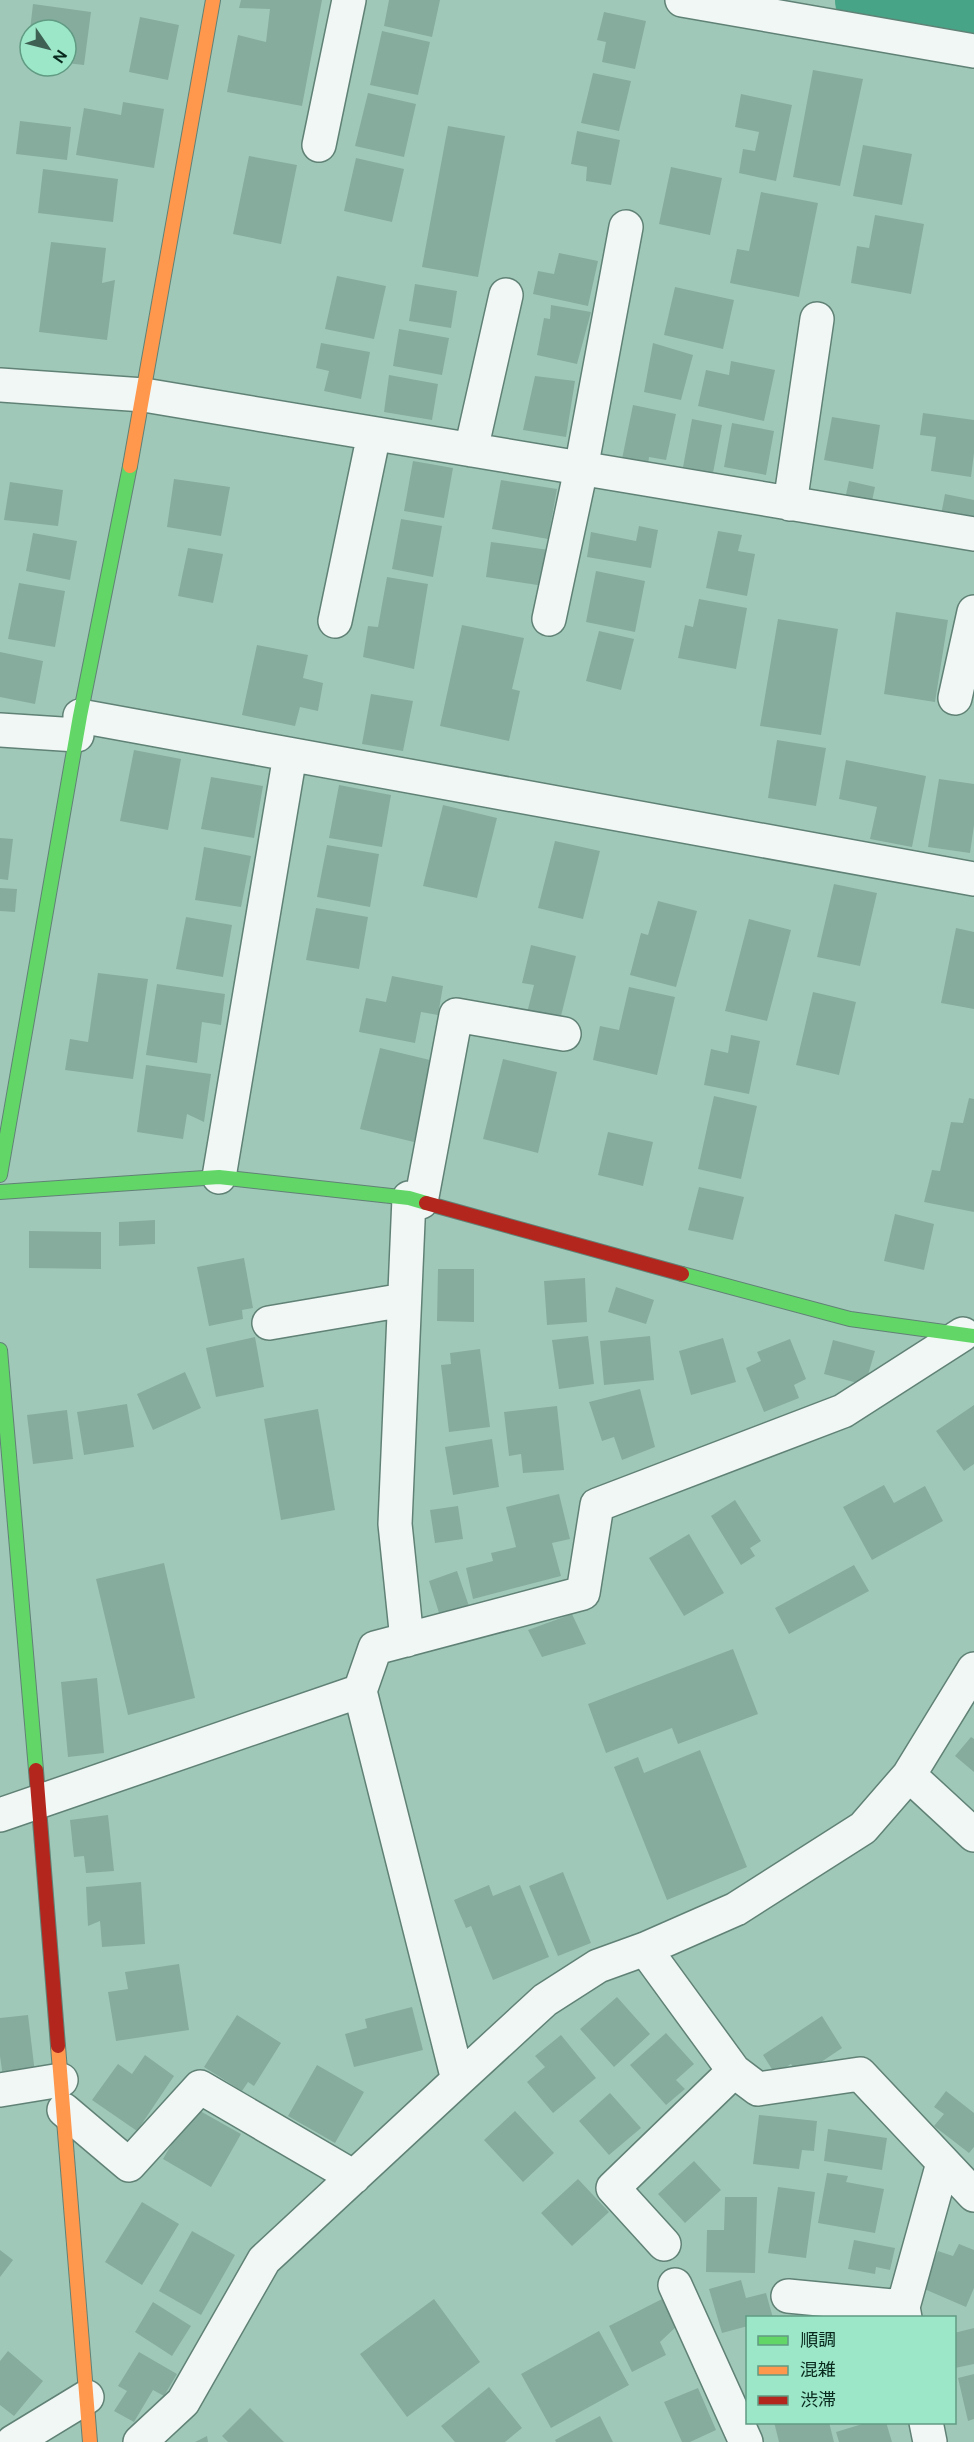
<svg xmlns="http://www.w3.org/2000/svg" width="974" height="2442" font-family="'DM Sans','Noto Sans JP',sans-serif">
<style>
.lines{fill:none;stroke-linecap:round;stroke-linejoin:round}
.river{stroke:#47a486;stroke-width:68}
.building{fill:#86ac9e}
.street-casing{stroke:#608276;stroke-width:36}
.fast-casing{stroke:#608276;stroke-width:16}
.slow-casing{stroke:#608276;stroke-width:16}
.jam-casing{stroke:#608276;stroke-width:16}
.street{stroke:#f1f7f4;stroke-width:33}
.fast{stroke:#63d668;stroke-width:14}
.slow{stroke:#ff974d;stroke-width:14}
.jam{stroke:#b3261e;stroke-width:14}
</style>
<rect width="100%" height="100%" fill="#a0c8b8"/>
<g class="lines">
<path class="river" d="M869 0 974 19"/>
</g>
<path class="building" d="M241 0H322L302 106 227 92 238 35 266 42 270 9 239 8Z
M389 0H440L432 37 384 26Z
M33 4 91 12 84 65 66 63V30H30Z
M604 12 646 21 635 69 602 62 606 42 597 40Z
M140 17 179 25 168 80 129 72Z
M382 31 430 42 418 95 370 85Z
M29 37H30V53L26 52Z
M813 70 863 79 840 186 793 177Z
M593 73 631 81 619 131 581 123Z
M368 93 416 104 404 157 355 146Z
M741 94 792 105 776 181 739 173 743 149 755 151 759 132 735 127Z
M123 102 164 109 154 168 76 155 84 108 121 115Z
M20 121 71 127 67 160 16 154Z
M448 126 505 136 478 277 422 267Z
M577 131 620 140 611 185 586 181 587 167 571 164Z
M863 145 912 154 902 205 853 196Z
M249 156 297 165 281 244 233 234Z
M356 158 404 169 392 222 344 211Z
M671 167 722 178 710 235 659 224Z
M43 169 118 179 113 222 38 213Z
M761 192 818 203 799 297 730 283 737 249 749 251Z
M875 215 924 224 911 294 851 283 857 246 869 248Z
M51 242 106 248 102 283 115 280 107 340 39 332Z
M559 253 598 261 588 306 533 294 538 271 554 274Z
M337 276 386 286 374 339 325 329Z
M415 284 457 291 451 328 409 321Z
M675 287 734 300 723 349 664 335Z
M551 305 591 312 577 364 537 355 544 318 550 319Z
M399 329 449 338 442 375 393 366Z
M321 343 370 352 361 399 324 391 329 371 316 368Z
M653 343 693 355 681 400 644 392Z
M731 361 775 370 764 421 698 406 706 370 729 375Z
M389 375 438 384 432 420 384 412Z
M535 376 575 381 566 437 523 430Z
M633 405 676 414 666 460 649 457 648 465 622 459Z
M923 413 974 420V453L971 477 931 471 936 437 920 435Z
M832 417 880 425 873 469 824 460Z
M692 419 722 425 713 473 683 467Z
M732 423 774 431 766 475 724 467Z
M413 461 453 468 444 518 404 511Z
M174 479 230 487 221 536 167 527Z
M501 480 557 489 548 539 492 529Z
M849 481 875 487 871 506 845 499Z
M10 482 63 490 58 526 4 520Z
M945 494 974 500V527L940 520Z
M401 519 442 526 433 577 392 569Z
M639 526 658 530 651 568 587 557 591 532 636 541Z
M718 531 742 535 738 551 755 554 747 596 706 588Z
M33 533 77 541 70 580 26 571Z
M491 542 549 550 544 586 486 577Z
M188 548 223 554 213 603 178 596Z
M596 571 645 581 635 632 586 622Z
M387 577 428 584 414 669 363 657 368 626 378 627Z
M19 583 65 591 55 647 8 639Z
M699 599 747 608 736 669 678 658 685 625 693 627Z
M896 612 948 620 935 702 884 694Z
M778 619 838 629 821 735 760 726Z
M462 625 524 638 512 689 520 691 509 741 440 726Z
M599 631 634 639 621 690 586 681Z
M257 645 308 655 303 678 323 683 318 711 300 707 295 726 242 715Z
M0 652 43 661 35 704 0 697Z
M371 694 413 701 403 751 362 744Z
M777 740 826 748 816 806 768 798Z
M134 750 181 759 168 830 120 821Z
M846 760 926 776 912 847 870 839 877 807 839 799Z
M211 777 263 786 254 838 201 829Z
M939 779 974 784V825L970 853 928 847Z
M339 785 391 795 382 847 329 838Z
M443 805 497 818 477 898 423 886Z
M0 838 13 839 8 880 0 879Z
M555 841 600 851 583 919 538 908Z
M327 845 379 854 370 907 317 897Z
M204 847 251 856 241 907 195 900Z
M834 884 877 893 860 966 817 957Z
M0 888 17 889 15 912 0 911Z
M658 901 697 911 676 987 630 975 641 933 648 935Z
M316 908 368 917 359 969 306 960Z
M186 917 232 925 223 977 176 969Z
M749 919 791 930 767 1021 725 1011Z
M956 928 974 932V1009L941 1003Z
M531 945 576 956 559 1024 526 1017 534 985 522 983Z
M98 973 148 979 133 1079 65 1070 70 1039 88 1042Z
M392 976 443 986 438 1015 421 1012 415 1043 359 1032 366 998 386 1002Z
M157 984 225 994 221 1025 202 1022 197 1063 146 1055Z
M629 987 675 997 657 1075 593 1060 600 1026 619 1030Z
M813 992 856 1002 839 1075 796 1065Z
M731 1035 760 1041 749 1094 704 1085 711 1049 728 1053Z
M380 1048 434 1061 414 1142 360 1129Z
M503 1059 557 1072 538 1153 483 1139Z
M146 1065 211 1074 204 1122 187 1114 183 1139 137 1132Z
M714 1096 757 1106 741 1179 698 1169Z
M969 1098 974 1099V1212L924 1202 932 1170 940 1171 951 1122 963 1123Z
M608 1132 653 1142 643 1186 598 1175Z
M699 1187 744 1197 733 1240 688 1230Z
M895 1214 934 1224 924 1270 884 1261Z
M155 1220V1244L119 1246V1222Z
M29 1231 101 1232V1269L29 1268Z
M244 1258 253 1308 242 1310 243 1319 209 1326 197 1267Z
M438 1269H474V1322L437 1321Z
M585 1278 587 1322 547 1325 544 1281Z
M616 1287 654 1300 646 1324 608 1312Z
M588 1336 594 1384 559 1389 552 1340Z
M650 1336 654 1380 604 1385 600 1341Z
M255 1337 264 1387 216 1397 206 1348Z
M723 1338 736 1382 691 1395 679 1351Z
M790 1339 806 1379 794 1385 799 1398 764 1412 746 1368 761 1361 757 1352Z
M833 1340 875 1351 865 1385 824 1374Z
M480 1349 490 1427 449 1432 441 1365 451 1364 450 1353Z
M185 1372 201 1408 153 1430 137 1394Z
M640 1389 655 1447 622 1460 614 1437 602 1441 589 1402Z
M127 1404 134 1447 84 1455 77 1412Z
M974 1405V1464L964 1471 936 1431Z
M557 1406 564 1470 523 1473 521 1454 509 1456 504 1412Z
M318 1409 335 1510 281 1520 264 1419Z
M67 1410 73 1459 33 1464 27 1415Z
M492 1439 499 1487 453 1495 445 1447Z
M884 1485 894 1503 925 1486 943 1521 872 1560 843 1507Z
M559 1494 570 1539 552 1543 561 1576 473 1599 466 1568 493 1561 491 1553 516 1547 506 1507Z
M735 1500 761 1541 750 1548 755 1556 741 1565 711 1516Z
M458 1506 463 1539 435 1543 430 1510Z
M689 1534 724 1593 684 1616 649 1558Z
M164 1563 195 1698 128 1715 96 1579Z
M854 1565 869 1591 789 1634 775 1608Z
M457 1571 469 1606 440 1616 429 1581Z
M572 1614 586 1644 542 1657 528 1630Z
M733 1649 758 1714 678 1744 672 1728 606 1753 588 1704Z
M97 1678 104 1753 68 1757 61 1682Z
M971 1737 974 1739V1772L955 1756Z
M700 1750 747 1867 667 1900 614 1767 638 1757 644 1773Z
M108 1815 114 1871 86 1873 84 1856 74 1857 70 1820Z
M563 1872 591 1943 558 1956 529 1886Z
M141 1882 145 1944 102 1947 100 1921 88 1926 86 1887Z
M489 1885 493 1896 520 1885 549 1957 493 1980 471 1926 466 1928 454 1900Z
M179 1964 189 2030 116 2041 108 1992 128 1989 125 1972Z
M617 1997 650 2034 614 2067 580 2029Z
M412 2007 423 2050 354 2067 345 2034 367 2028 365 2019Z
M28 2015 35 2073 3 2077 0 2056V2018Z
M237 2015 281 2043 254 2086 248 2082 242 2091 204 2067Z
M822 2016 842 2048 799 2077 791 2064 775 2074 763 2055Z
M666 2033 694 2064 676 2080 685 2089 666 2105 630 2065Z
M561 2035 596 2078 553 2113 527 2082 545 2067 535 2056Z
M145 2055 174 2076 137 2131 92 2100 118 2064 132 2074Z
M317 2065 364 2092 335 2143 288 2116Z
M946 2091 974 2113V2147L969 2153 934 2126 944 2114 934 2107Z
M610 2093 641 2128 609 2155 579 2121Z
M193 2107 241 2134 211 2187 163 2159Z
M515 2111 554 2153 523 2182 484 2140Z
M759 2115 817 2121 814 2151 802 2150 799 2169 753 2164Z
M828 2129 887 2138 882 2170 824 2161Z
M694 2161 721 2190 685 2223 658 2194Z
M827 2173 848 2176 846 2182 884 2189 875 2233 818 2223Z
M578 2179 609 2212 572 2246 541 2213Z
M778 2187 815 2192 806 2258 768 2253Z
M725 2197H757L755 2273 706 2272 707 2230H724Z
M142 2202 179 2224 142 2285 105 2262Z
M192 2231 235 2255 201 2315 159 2291Z
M854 2240 895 2248 890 2270 876 2267 875 2274 848 2269Z
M959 2244 974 2250V2288L966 2307 922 2288 938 2251 953 2256Z
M0 2250 13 2260 0 2277Z
M741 2280 746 2298 766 2293 773 2318H748V2326L722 2333 709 2289Z
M664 2298 678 2325 660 2342 666 2355 632 2372 609 2326Z
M434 2299 480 2362 407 2417 360 2354Z
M153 2302 191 2326 172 2356 135 2332Z
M974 2328V2364L955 2368 954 2333Z
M599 2331 629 2385 551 2428 521 2374Z
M8 2351 43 2381 14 2416 0 2405V2361Z
M139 2352 177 2374 164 2396 153 2390 134 2422 114 2411 127 2391 118 2386Z
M974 2374V2419L968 2421 958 2378Z
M489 2387 522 2428 505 2442H455L441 2426Z
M698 2388 716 2430 690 2442H682L664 2402Z
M250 2408 284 2442H228L222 2436Z
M600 2416 613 2442H556L555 2440Z
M774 2422H829L834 2442H779Z
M869 2422H886L892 2442H839L836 2432Z
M207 2436 208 2442H195Z"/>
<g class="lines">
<g class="street-casing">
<path id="street" d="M682 0 974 51
M319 145 349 0
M0 385 144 395 974 534
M471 450 506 295
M790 504 817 319
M549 619 581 469 626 227
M335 621 374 434
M955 698 974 612
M80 716 974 879
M0 730 77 735
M219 1177 290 755
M421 1202 456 1015 564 1034
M269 1323 404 1300
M407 1640 395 1524 409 1198
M909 1775 974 1835
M0 1815 360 1691
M645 1949 734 2071 758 2089 860 2074 974 2195
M458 2080 360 1691 375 1648 583 1593 597 1505 843 1411 963 1334
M0 2090 61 2080
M64 2110 129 2165 200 2087 354 2177
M664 2244 613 2188 734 2071
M675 2285 746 2442
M788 2296 903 2307
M905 2318 903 2307 943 2163
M926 2422 930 2442
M13 2442 87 2397
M140 2442 183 2402 264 2260 458 2080 545 2000 598 1966 645 1949 736 1909 863 1828 909 1775 974 1669"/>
</g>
<g class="fast-casing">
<path id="fast" d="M0 1175 80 716 130 466
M0 1192 219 1177 409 1198 426 1203
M682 1274 850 1319 974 1336
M0 1350 36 1770"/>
</g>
<g class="slow-casing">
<path id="slow" d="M130 466 213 0
M58 2046 90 2442"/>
</g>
<g class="jam-casing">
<path id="jam" d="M426 1203 682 1274
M36 1770 58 2046"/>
</g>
<use href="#street" class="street"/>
<use href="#fast" class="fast"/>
<use href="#slow" class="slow"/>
<use href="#jam" class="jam"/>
</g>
<rect x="746" y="2316" width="210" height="108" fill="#9be7c8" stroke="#619b84" stroke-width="1.5"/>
<rect x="758" y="2336" width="30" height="9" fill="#63d668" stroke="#619b84" stroke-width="1.5"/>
<text x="800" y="2346" font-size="18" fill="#09291e">順調</text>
<rect x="758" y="2366" width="30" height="9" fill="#ff974d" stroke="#619b84" stroke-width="1.5"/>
<text x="800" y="2376" font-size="18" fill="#09291e">混雑</text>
<rect x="758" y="2396" width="30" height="9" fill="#b3261e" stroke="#619b84" stroke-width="1.5"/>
<text x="800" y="2406" font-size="18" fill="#09291e">渋滞</text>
<g transform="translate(48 48) rotate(125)"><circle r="28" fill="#9be7c8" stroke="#619b84" stroke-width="1.5"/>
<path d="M0-4.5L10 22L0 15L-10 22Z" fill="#3e6154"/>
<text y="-9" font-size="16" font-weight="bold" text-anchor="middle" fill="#09291e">N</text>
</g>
</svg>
